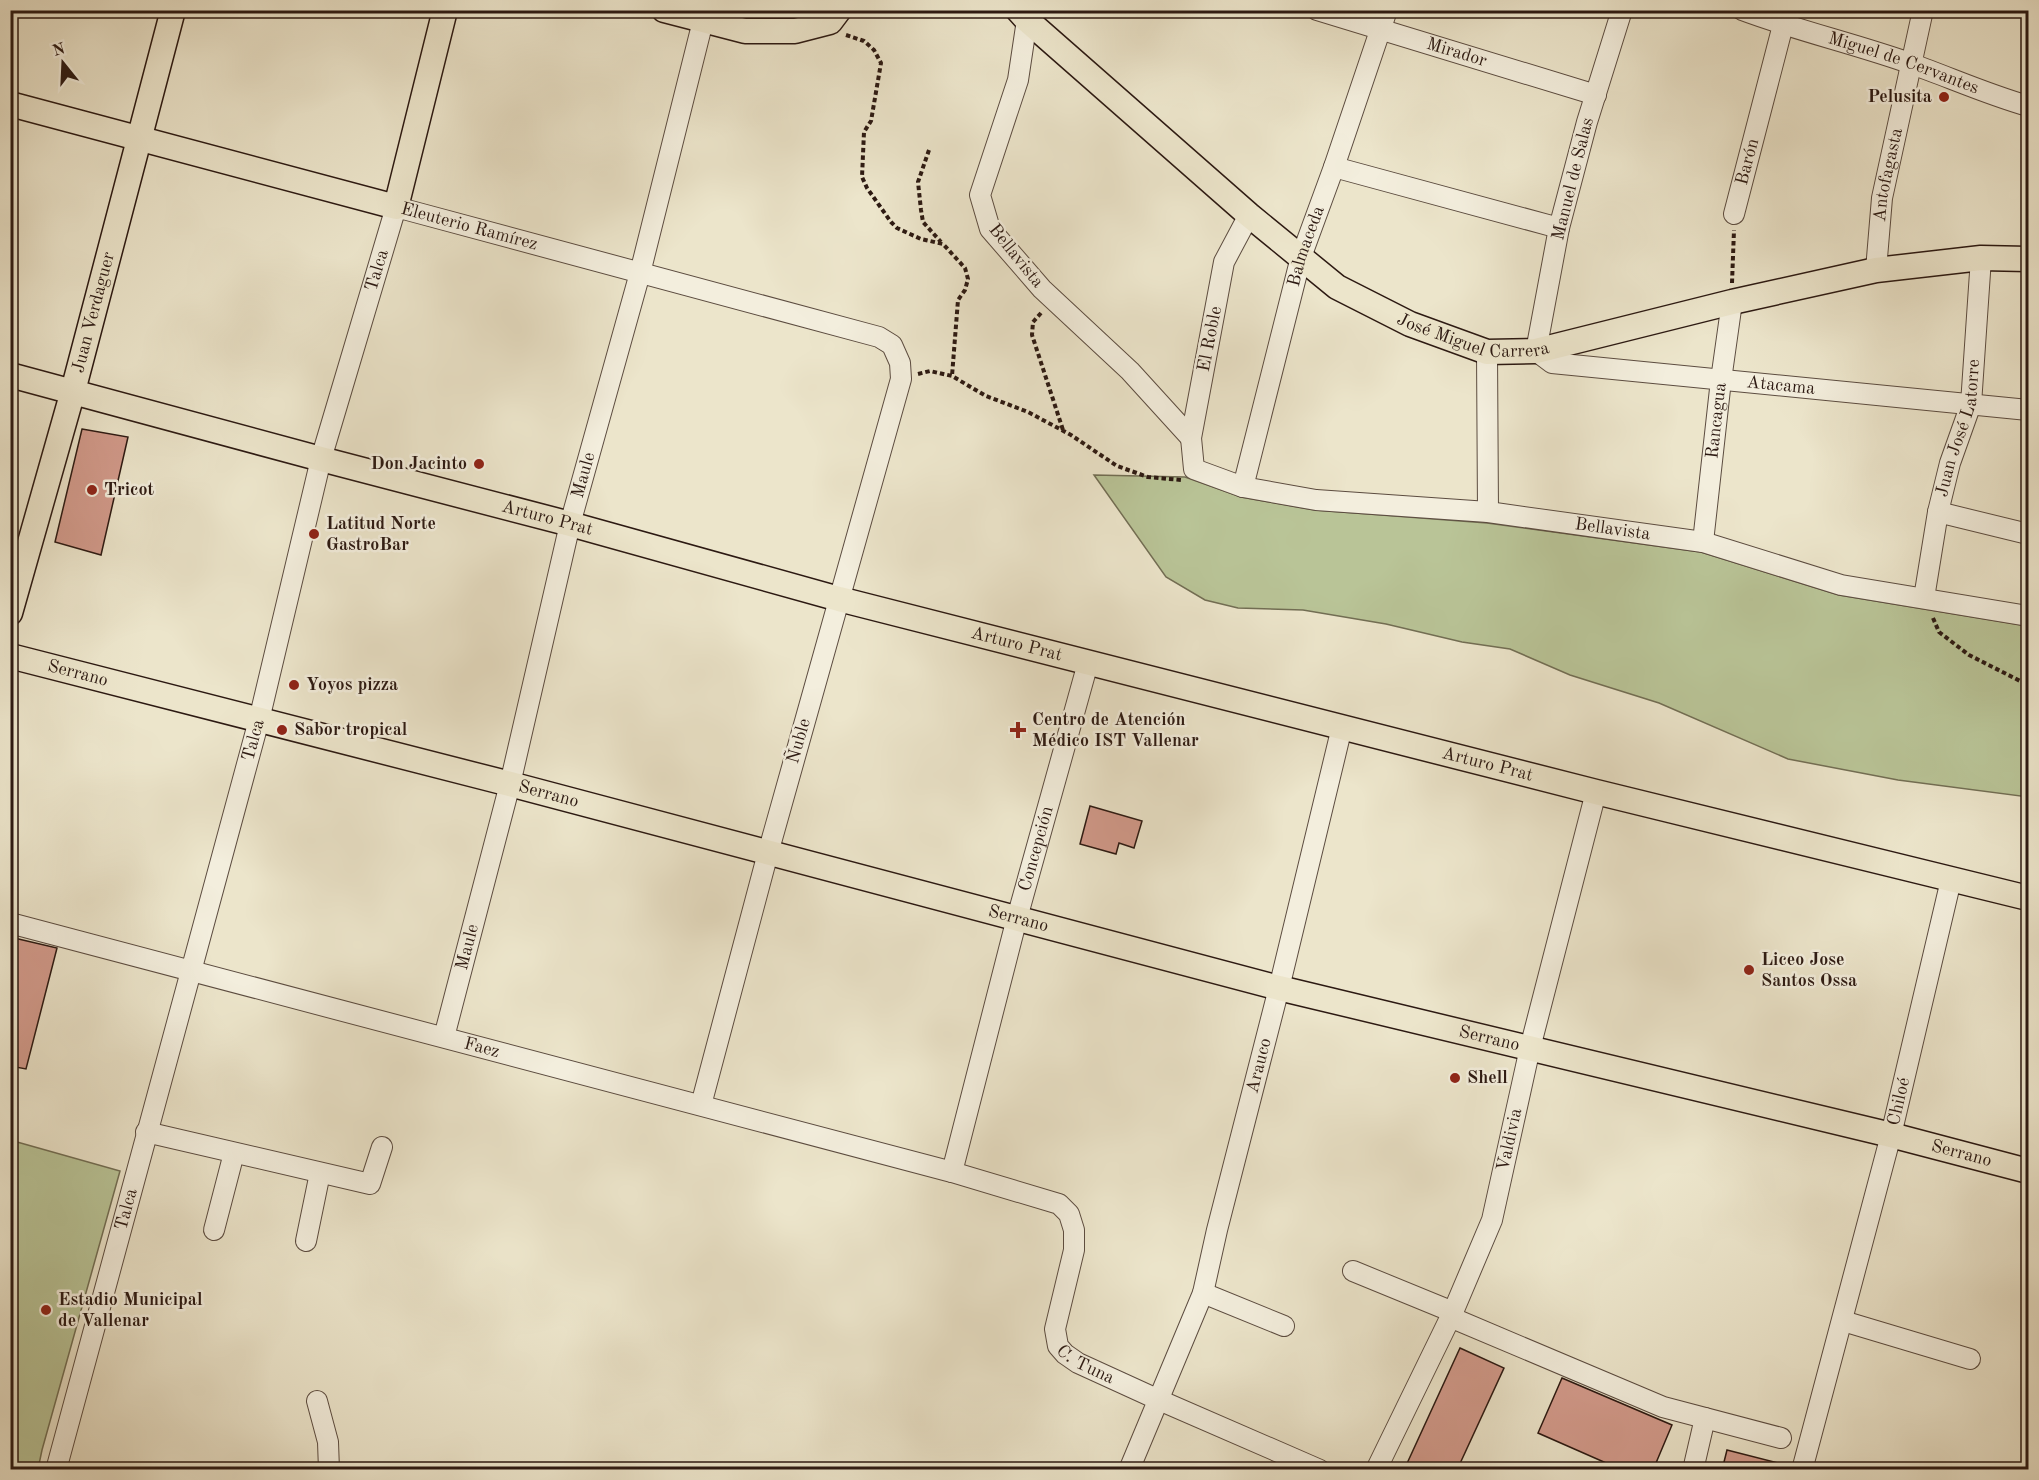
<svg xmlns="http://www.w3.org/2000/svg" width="2039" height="1480" font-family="'Old Standard TT',serif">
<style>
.green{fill:#b9c497;stroke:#726e54;stroke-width:1.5}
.building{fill:#d29a8b;stroke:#2c1912;stroke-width:1.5}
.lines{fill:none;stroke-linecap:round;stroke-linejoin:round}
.minor-casing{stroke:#5c4c40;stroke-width:22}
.major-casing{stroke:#2c1912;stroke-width:27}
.path{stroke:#2c1912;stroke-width:4;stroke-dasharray:4.5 3;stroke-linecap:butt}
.minor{stroke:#f3eedd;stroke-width:20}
.major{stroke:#ece5cb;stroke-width:24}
.poi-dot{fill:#8f2418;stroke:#f3eedd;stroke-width:2}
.labels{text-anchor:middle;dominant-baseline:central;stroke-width:5;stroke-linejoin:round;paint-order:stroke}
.street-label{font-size:18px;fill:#2c1912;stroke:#f3eedd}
.poi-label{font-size:18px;font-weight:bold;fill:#2c1912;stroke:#f3eedd;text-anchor:start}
</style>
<rect width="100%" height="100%" fill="#ece5cb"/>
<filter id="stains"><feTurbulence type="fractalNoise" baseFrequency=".00333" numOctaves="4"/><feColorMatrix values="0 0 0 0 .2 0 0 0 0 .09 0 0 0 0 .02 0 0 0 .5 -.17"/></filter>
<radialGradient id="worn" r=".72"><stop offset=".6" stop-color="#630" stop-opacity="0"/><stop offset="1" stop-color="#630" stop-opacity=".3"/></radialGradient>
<path class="green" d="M1094 475 1185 477 1241 497 1315 510 1487 523 1701 552 1839 595 2028 626V797L1898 780 1788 759 1659 703 1570 675 1510 649 1462 642 1386 624 1303 610 1238 608 1205 600 1166 577Z
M10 1140 120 1171 42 1450 38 1469H11Z"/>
<path class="building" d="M82 429 128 437 101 555 55 542Z
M1090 806 1142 821 1134 848 1119 843 1116 854 1080 844Z
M10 937 57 948 26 1069 10 1066Z
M1460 1348 1504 1368 1457 1470H1404Z
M1562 1378 1672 1425 1653 1470H1622L1538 1433Z
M1727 1450 1782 1464 1781 1470H1722Z"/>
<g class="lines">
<g class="minor-casing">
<g id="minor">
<path id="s1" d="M1317 10 1596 95"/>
<path id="s2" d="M1622 10 1587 122 1559 228 1536 351 1552 363 2028 410"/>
<path id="s3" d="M1742 10C1798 31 1856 44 1912 64 1951 78 1989 95 2028 106"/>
<path d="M1027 20 1018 80 980 195 990 229 1042 289 1130 371 1191 438"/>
<path d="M1334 167 1559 228"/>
<path id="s4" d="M1734 214 1783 25"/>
<path id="s5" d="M1249 215 1224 262 1191 438 1194 469 1243 487 1316 500 1488 512 1703 542 1841 585 2028 616"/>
<path id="s6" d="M1876 270 1882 198 1923 10"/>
<path d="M1487 352 1488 512"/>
<path id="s7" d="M1243 487 1301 257 1334 167 1387 10"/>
<path d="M1938 512 2028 534"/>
<path id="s8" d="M1703 542 1721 380 1732 302"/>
<path id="s9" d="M1924 598 1938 512 1950 463 1971 404 1981 258"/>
<path id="s10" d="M10 923 952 1172 1059 1204 1069 1214 1074 1230V1250L1055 1329 1058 1346 1065 1354 1078 1363 1159 1400 1320 1470"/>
<path id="s11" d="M444 1037 510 784 570 524 640 273 703 21"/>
<path d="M146 1132 370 1184 382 1147"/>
<path id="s12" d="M952 1172 1017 918 1088 663"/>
<path d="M214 1230 234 1153"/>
<path d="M306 1241 320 1173"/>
<path d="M1353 1271 1453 1312"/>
<path d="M1203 1293 1284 1326"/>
<path d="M1450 1317 1663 1407 1781 1438"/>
<path d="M1843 1321 1970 1359"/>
<path d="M317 1401 328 1442 329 1470"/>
<path id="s13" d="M56 1470 259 720 321 459 396 207 879 337 892 345 900 363 901 379 768 853 701 1105"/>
<path id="s14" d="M1129 1470 1203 1293 1217 1230 1279 988 1342 727"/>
<path id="s15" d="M1376 1470 1453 1312 1492 1220 1530 1048 1596 792"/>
<path d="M1693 1470 1705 1418"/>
<path id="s16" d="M1802 1470 1891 1135 1951 880"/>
</g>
</g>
<g class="major-casing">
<g id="major">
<path d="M664 10 745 31H795L830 22 839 10"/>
<path id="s17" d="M1018 10 1027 20 1249 215 1337 287 1410 324 1487 352 1536 351 1732 302 1876 270 1981 258 2028 259"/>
<path d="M10 104 396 207 445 10"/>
<path id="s18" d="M10 375 321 459 570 524 839 599 1596 792 2028 898"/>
<path id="s19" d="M10 613 73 391 173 10"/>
<path id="s20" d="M10 656 510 784 1279 988 1891 1135 2028 1171"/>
</g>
</g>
<path class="path" d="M846 35 864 41 874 50 881 63 871 121 864 132 862 177 867 188 891 222 897 228 921 239 943 244 965 268 968 279 965 290 958 300 952 376
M929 150 918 182 921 210 923 222 941 242
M1732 283 1734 230
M1041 313 1033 322 1032 335 1063 430
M918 374 930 371 952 376 986 396 1028 412 1071 435 1117 466 1148 477 1181 480
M1933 618 1939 632 1969 655 2028 685"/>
<use href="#minor" class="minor"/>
<use href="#major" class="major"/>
</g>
<g class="poi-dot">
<circle cx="1944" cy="97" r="6"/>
<circle cx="479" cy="464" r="6"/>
<circle cx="92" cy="490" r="6"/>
<circle cx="314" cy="534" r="6"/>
<circle cx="294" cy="685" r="6"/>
<circle cx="282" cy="730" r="6"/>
<path d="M1015 721h6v6h6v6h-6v6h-6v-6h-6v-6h6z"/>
<circle cx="1749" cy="970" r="6"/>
<circle cx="1455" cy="1078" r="6"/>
<circle cx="46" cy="1310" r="6"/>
</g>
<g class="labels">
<g class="street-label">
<text stroke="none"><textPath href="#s1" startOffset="146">Mirador</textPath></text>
<text stroke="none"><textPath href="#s3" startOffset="170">Miguel de Cervantes</textPath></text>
<text stroke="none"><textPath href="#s4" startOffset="54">Barón</textPath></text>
<text stroke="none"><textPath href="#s6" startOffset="96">Antofagasta</textPath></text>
<text transform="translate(1573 179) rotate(-76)">Manuel de Salas</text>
<text stroke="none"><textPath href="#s13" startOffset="1384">Eleuterio Ramírez</textPath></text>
<text stroke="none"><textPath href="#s7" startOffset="249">Balmaceda</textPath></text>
<text transform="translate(1016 256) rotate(51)">Bellavista</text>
<text stroke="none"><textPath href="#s13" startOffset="1242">Talca</textPath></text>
<text stroke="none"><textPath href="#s19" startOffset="312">Juan Verdaguer</textPath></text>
<text stroke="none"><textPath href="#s17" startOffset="570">José Miguel Carrera</textPath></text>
<text transform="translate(1210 339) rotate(-79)">El Roble</text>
<text stroke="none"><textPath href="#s2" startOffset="602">Atacama</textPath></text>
<text stroke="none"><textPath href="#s8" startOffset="122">Rancagua</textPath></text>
<text stroke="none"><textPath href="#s9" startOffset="174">Juan José Latorre</textPath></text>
<text stroke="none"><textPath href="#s11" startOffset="579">Maule</textPath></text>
<text stroke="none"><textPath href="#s18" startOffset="556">Arturo Prat</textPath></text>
<text stroke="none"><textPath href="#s5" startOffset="688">Bellavista</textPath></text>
<text stroke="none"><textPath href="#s18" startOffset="1042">Arturo Prat</textPath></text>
<text stroke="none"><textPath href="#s20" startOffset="70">Serrano</textPath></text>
<text stroke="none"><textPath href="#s13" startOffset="756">Talca</textPath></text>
<text transform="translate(799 741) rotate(-74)">Ñuble</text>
<text stroke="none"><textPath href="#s18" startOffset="1528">Arturo Prat</textPath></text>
<text stroke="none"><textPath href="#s20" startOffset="556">Serrano</textPath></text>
<text stroke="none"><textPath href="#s12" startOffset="334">Concepción</textPath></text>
<text stroke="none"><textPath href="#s20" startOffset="1042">Serrano</textPath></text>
<text stroke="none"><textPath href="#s11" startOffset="93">Maule</textPath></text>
<text stroke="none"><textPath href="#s20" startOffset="1528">Serrano</textPath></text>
<text stroke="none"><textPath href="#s10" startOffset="488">Faez</textPath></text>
<text stroke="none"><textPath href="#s14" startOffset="426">Arauco</textPath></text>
<text stroke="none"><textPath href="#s16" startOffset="381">Chiloé</textPath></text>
<text stroke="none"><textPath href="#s15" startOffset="358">Valdivia</textPath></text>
<text stroke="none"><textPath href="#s20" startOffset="2014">Serrano</textPath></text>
<text stroke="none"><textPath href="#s13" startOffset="270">Talca</textPath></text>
<text stroke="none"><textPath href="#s10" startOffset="1269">C. Tuna</textPath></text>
</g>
<g class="poi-label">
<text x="1932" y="97" text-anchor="end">Pelusita</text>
<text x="467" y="464" text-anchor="end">Don Jacinto</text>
<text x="104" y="490">Tricot</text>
<text x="326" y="524">Latitud Norte<tspan x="326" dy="21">GastroBar</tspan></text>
<text x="306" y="685">Yoyos pizza</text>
<text x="1032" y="720">Centro de Atención<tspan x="1032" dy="21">Médico IST Vallenar</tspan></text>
<text x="294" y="730">Sabor tropical</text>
<text x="1761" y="960">Liceo Jose<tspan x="1761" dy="21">Santos Ossa</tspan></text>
<text x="1467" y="1078">Shell</text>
<text x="58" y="1300">Estadio Municipal<tspan x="58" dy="21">de Vallenar</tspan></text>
</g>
</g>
<rect width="2039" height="1480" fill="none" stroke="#ece5cb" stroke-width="36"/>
<rect x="12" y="12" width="2015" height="1456" fill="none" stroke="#2c1912" stroke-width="3"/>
<rect x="18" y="18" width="2003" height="1444" fill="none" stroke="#2c1912" stroke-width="1.5"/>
<g transform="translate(63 63) rotate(342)" stroke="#f3eedd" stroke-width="4.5" paint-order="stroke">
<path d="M0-4.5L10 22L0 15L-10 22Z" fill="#2c1912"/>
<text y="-9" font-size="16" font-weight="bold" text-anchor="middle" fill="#2c1912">N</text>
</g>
<rect width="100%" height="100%" filter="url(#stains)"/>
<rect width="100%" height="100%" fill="url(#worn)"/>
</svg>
